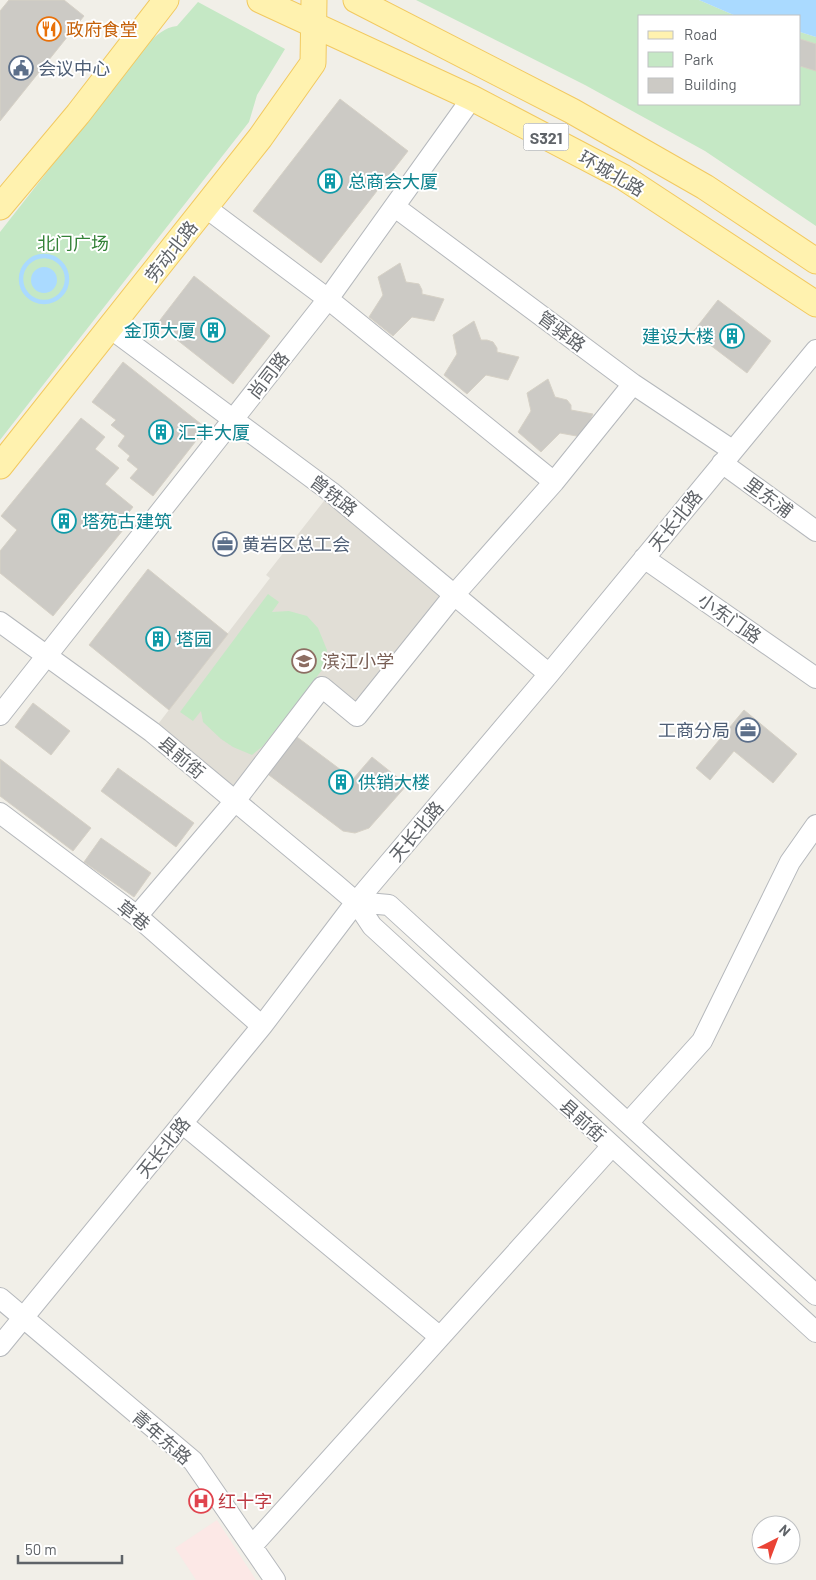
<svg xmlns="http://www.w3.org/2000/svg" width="816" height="1580" font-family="Barlow,'Noto Sans SC',sans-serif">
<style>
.education{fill:#e1ded6}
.medical{fill:#fce8e6}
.green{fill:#c5e8c5}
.water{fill:#aadaff}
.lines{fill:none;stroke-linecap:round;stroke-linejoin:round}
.stream{stroke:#aadaff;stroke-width:4.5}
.building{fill:#cccac5;stroke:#d6d1c6}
.minor-casing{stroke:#b5b8bc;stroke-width:22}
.major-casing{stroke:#f2c960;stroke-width:27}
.minor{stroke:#fff;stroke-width:20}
.major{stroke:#fff2af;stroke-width:25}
.labels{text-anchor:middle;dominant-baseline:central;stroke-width:4;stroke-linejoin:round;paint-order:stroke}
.shield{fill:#fff;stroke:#8f9295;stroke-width:1}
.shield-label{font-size:16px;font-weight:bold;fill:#5f6368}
.food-label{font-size:18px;fill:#c56008;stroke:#fff;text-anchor:start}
.service-label{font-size:18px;fill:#4e5e75;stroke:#fff;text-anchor:start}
.street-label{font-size:18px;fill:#5f6368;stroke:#fff}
.culture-label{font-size:18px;fill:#0d838f;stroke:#fff;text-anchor:start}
.park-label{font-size:18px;fill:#348238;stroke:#fff}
.education-label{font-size:18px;fill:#785e54;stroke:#fff;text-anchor:start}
.health-label{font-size:18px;fill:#be3a42;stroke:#fff;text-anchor:start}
</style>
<rect width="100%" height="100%" fill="#f1efe8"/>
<path class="education" d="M331 492 454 595 357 716 322 688 235 801 152 732 270 578 266 575Z"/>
<path class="medical" d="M217 1520 256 1580H196L175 1548Z"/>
<path class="green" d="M416 0H699L736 16H640V104H800V32L816 37V226L705 151 585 85Z
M198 2 285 49 257 95 249 122 0 440V232L148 43C156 36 165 27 177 26Z
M268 594 279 602 272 612 289 611 307 616 318 628 327 650 322 670 263 746 252 755 233 747 221 739 203 722 201 711 193 721 180 712Z"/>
<path class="water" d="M699 0H816V37L800 32V16H736Z
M31 280a13 13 0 1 1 26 0a13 13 0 1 1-26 0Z"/>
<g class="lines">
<path class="stream" d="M21 279a23 23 0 1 1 46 0a23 23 0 1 1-46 0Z"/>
</g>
<path class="building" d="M9 0H64L84 16 0 121V11Z
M800 39 816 44V71L800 66Z
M340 99 408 151 321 263 253 211Z
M400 263 406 282 419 284 422 290V294L444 299 434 321 412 317 393 336 369 317 383 295 378 277Z
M194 276 270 336 233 384 157 324Z
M718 300 771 341 747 373 693 332Z
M474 321 481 340H487L493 342 497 348V352L519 357 508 380 486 375 467 394 444 375 457 354 453 335Z
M123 362 206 428 153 496 130 478 138 469 127 460 130 456 118 446 125 436 111 425 116 420 92 402Z
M548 379 555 397 567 400 571 405V410L593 414 582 437 560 433 541 452 518 432 531 411 527 393Z
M81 418 105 437 95 449 119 468 105 484 133 507 118 526 123 530 53 616 0 573V551L17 530 1 516Z
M148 569 228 634 169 710 89 645Z
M33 703 70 731 51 755 15 727Z
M744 710 797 754 773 783 734 751 710 780 696 768Z
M293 734 353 779 372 757 407 785 369 828 355 833 343 831 265 772Z
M0 759 91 828 73 851 0 796Z
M118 768 194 823 176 847 101 791Z
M101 838 151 873 134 897 84 862Z"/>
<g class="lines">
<g class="minor-casing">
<path id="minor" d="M205 207 328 299 554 482
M395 207 633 384 732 450
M110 328 331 492 549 674
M722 463 816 531
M644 558 816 678
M0 622 152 732 335 884 356 902 372 926 816 1332
M0 715 328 299 472 98
M0 813 137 916 262 1026
M356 902 389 905 816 1295
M137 916 235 801 322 687 357 716 454 595 554 482 633 384
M182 1123 440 1337
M628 1123 702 1041 790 862 816 825
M0 1298 193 1461 275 1580
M0 1346 262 1026 356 902 549 674 816 350
M252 1546 612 1146"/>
</g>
<g class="major-casing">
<path id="major" d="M260 0 472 98 623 177 816 304
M356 0 572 111 705 187 816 261
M0 207 78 114 166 0
M0 466 260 138 313 63 314 0"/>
</g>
<use href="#minor" class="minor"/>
<use href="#major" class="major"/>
</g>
<defs>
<g id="restaurant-ring" transform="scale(1.25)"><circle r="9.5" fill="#fff" stroke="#e8710a" stroke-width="1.5"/><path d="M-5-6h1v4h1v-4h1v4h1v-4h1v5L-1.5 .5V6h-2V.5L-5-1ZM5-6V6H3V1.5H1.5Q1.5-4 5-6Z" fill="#e8710a"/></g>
<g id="civic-ring" transform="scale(1.25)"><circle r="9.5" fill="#fff" stroke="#5c6f8a" stroke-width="1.5"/><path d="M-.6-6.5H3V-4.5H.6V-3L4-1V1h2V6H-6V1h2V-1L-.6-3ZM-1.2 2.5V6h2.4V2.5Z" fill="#5c6f8a"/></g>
<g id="building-ring" transform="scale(1.25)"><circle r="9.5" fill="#fff" stroke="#0f9aa8" stroke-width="1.5"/><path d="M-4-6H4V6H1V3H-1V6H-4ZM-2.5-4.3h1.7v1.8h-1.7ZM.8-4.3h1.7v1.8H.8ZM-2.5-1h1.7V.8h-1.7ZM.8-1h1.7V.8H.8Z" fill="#0f9aa8"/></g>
<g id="office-ring" transform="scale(1.25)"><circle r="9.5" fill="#fff" stroke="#5c6f8a" stroke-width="1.5"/><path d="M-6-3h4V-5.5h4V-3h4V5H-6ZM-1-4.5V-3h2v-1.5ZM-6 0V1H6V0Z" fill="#5c6f8a"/></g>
<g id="school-ring" transform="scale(1.25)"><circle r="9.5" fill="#fff" stroke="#8d6e63" stroke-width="1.5"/><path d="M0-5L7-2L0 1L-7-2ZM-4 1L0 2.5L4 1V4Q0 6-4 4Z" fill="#8d6e63"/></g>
<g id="hospital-ring" transform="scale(1.25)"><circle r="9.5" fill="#fff" stroke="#e0444e" stroke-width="1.5"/><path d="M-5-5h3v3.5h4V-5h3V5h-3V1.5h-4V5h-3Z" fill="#e0444e"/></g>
</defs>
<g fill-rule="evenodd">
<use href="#restaurant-ring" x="49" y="29"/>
<use href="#civic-ring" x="21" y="68"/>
<use href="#building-ring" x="330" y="181"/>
<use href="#building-ring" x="213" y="330"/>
<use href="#building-ring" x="732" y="336"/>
<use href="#building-ring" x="161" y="432"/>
<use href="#building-ring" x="64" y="521"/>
<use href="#office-ring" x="225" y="544"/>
<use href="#building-ring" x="158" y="639"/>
<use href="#school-ring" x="304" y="661"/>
<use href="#office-ring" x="748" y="730"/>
<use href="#building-ring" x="341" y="782"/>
<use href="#hospital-ring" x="201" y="1501"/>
</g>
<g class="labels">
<rect class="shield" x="523.5" y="123.5" width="45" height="27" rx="4"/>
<g class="shield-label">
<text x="546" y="137">S321</text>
</g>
<g class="food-label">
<text x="66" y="29">政府食堂</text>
</g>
<g class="service-label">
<text x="38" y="68">会议中心</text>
<text x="242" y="544">黄岩区总工会</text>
<text x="730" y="730" text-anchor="end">工商分局</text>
</g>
<g class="street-label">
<text transform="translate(612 173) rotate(30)">环城北路</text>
<text transform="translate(171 251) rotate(-52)">劳动北路</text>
<text transform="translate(562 331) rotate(37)">管驿路</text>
<text transform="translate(268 375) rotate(-52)">尚司路</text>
<text transform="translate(334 495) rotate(38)">曾铣路</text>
<text transform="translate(769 497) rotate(36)">里东浦</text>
<text transform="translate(675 520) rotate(-51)">天长北路</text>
<text transform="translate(730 618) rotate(35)">小东门路</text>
<text transform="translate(182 757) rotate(40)">县前街</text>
<text transform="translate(416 831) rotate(-50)">天长北路</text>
<text transform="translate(134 915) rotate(39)">草巷</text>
<text transform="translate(583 1120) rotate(42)">县前街</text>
<text transform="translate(163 1147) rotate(-51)">天长北路</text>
<text transform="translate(162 1437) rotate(41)">青年东路</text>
</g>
<g class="culture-label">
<text x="348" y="181">总商会大厦</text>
<text x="196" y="330" text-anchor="end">金顶大厦</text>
<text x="714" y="336" text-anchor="end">建设大楼</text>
<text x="178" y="432">汇丰大厦</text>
<text x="82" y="521">塔苑古建筑</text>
<text x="176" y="639">塔园</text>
<text x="358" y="782">供销大楼</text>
</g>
<g class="park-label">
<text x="73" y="243">北门广场</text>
</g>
<g class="education-label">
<text x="322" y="661">滨江小学</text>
</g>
<g class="health-label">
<text x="218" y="1501">红十字</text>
</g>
</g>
<rect x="638" y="15" width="162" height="90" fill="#ffffff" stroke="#bfc1c3"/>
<rect x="648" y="31" width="25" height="8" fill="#fff2af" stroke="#bfc1c3"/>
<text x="684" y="40" font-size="15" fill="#5f6368">Road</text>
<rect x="648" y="52" width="25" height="15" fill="#c5e8c5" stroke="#bfc1c3"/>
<text x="684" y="65" font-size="15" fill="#5f6368">Park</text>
<rect x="648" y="78" width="25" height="15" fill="#cccac5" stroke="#bfc1c3"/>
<text x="684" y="90" font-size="15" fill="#5f6368">Building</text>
<g transform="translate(776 1540) rotate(42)"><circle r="24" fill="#ffffff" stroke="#bfc1c3"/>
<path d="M0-4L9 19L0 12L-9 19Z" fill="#ea4335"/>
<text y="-8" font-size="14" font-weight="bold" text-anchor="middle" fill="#5f6368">N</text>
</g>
<path d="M18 1555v8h104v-8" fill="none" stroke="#5f6368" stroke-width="2.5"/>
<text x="25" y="1555" font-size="15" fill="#5f6368" stroke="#ffffff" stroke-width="4" paint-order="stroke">50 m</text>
</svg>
